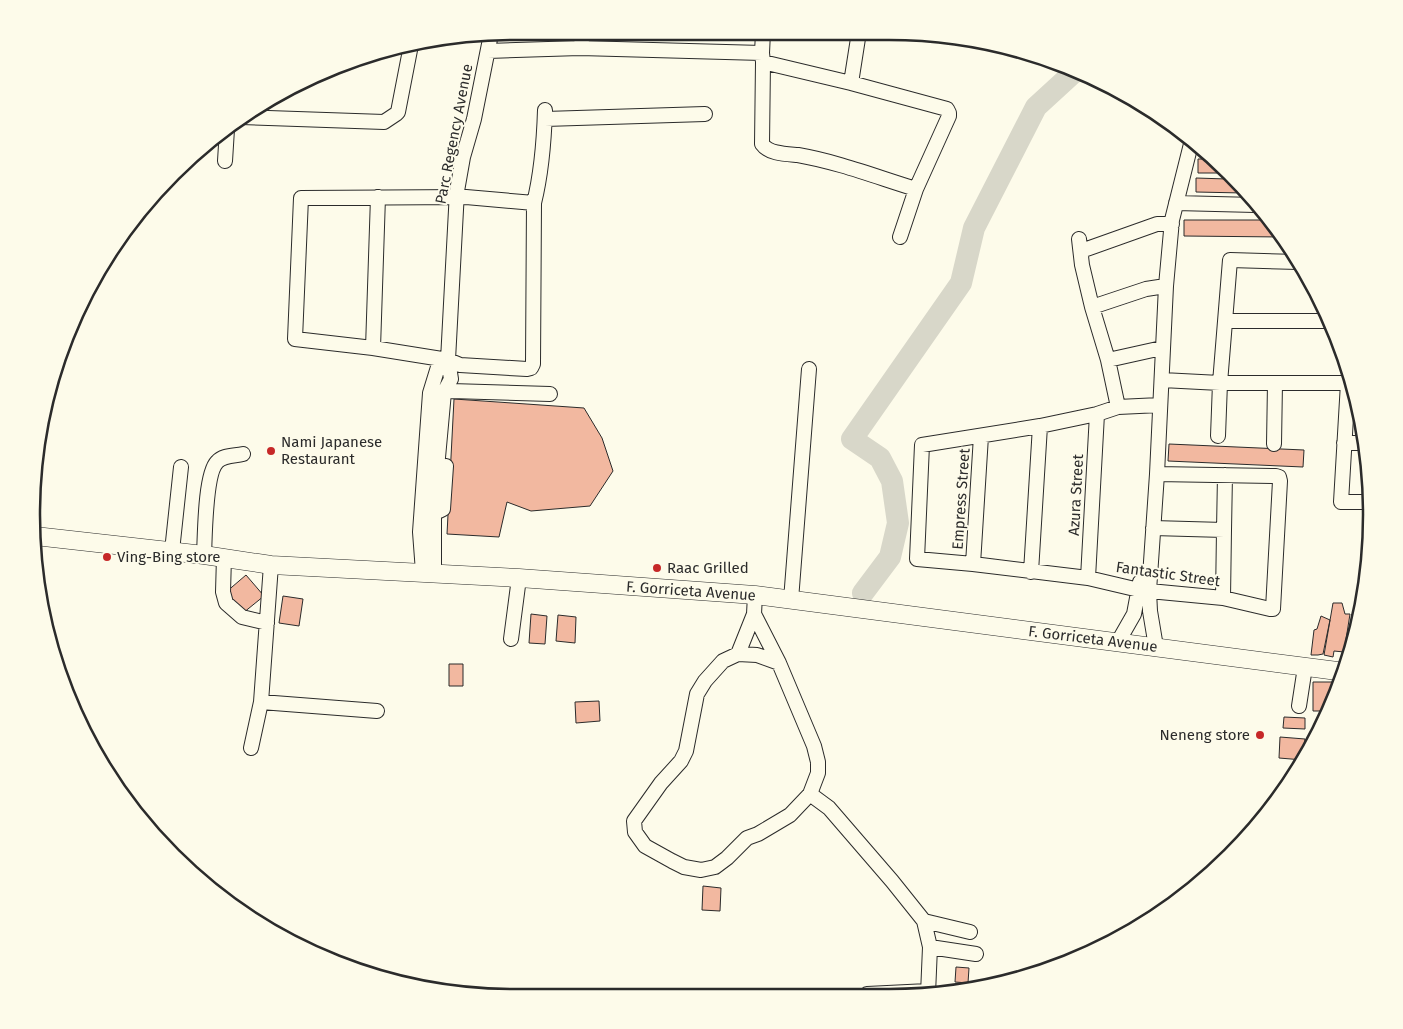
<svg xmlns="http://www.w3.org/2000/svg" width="1403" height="1029" font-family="'Fira Sans',sans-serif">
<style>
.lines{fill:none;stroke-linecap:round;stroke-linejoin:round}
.river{stroke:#d8d7c9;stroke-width:22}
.building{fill:#f2b8a0;stroke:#2b2b2b}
.minor-casing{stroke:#2b2b2b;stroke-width:16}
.major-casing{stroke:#2b2b2b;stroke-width:19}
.minor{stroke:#fdfbea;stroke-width:14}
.major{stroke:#fdfbea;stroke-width:18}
.poi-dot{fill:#c62828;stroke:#fdfbea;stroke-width:2}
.labels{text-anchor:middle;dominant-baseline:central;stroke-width:4;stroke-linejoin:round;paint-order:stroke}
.street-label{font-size:15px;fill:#2b2b2b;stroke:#fdfbea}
.poi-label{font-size:15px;fill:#2b2b2b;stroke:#fdfbea;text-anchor:start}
.rim{fill:none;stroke:#2b2b2b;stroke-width:2.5}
</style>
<rect width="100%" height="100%" fill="#fdfbea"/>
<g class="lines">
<path class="river" d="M863 593 890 557 898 523 892 481 880 458 852 439 961 283 974 228 1036 107 1072 74"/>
</g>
<path class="building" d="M1198 159H1206L1221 173H1198Z
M1196 178 1227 179 1243 193 1196 192Z
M1184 220H1272L1282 237 1184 236Z
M454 399 584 408 602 438 613 471 590 506 531 511 507 502 499 537 447 534Z
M1169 444 1304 450 1303 467 1168 461Z
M246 575 264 596 243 613 225 593Z
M283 596 303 599 299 626 279 623Z
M1333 603H1342L1345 614H1350L1344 652 1334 651 1333 657 1324 655Z
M531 614 547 616 545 644 529 643Z
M1352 614H1359L1350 654 1349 653Z
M558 615 576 617 575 643 556 641Z
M1321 616 1330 620 1323 654 1318 655H1311L1314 630 1317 629Z
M449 664H463V686H449Z
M1313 682H1333V698L1328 711H1313Z
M599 701 600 721 576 723 575 702Z
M1284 717 1305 718V729L1283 728Z
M1280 737 1305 739 1303 760 1279 758Z
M703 886 721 888 720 911 702 910Z
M956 967 969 968 968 983 955 982Z"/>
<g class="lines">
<g class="minor-casing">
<path id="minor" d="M763 32 762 53 763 62 762 144C769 154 786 154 798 155 838 162 877 177 916 189
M580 48 584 31
M488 51 580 48 762 53
M763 62 851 83 947 109 949 113V116L916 189 900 237
M851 83 859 32
M241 117 384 122 396 114 398 112 411 45
M545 119 705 114
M225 161 227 129
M534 203 466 197 301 198 295 339 373 348 448 360 460 365 527 369 531 368 533 364 534 203C542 171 544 142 545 110
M1176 203 1255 205
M1079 239 1082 265 1092 307 1108 360 1118 407
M1081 251 1157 224H1172
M1092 307 1146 289 1159 287
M1226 321H1330
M373 348 378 197
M1108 360 1162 348
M1162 380 1220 383H1353
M1348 383 1341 502H1370
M438 392 451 391 550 394
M1218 436 1220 383 1230 260 1298 262
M1344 443H1364
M1274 444 1275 383
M1157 474 1276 476 1279 477 1280 481 1273 609H1270L1223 598 1139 590 1088 578 973 564 917 559 922 445 1040 426 1097 414 1118 407 1160 405
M431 511H439L443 509 446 466
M1153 528 1224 530 1223 598
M1224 530 1225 475
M172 551 181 467
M204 555C205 536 205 474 217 462 223 455 234 456 243 454
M224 557 223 592 226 603 242 617 267 623
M973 564 981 436
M423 572 420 532 430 393 438 367 448 360
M1031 572 1040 426
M434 573V501L444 392 451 379 448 360 457 191 463 157 474 119 491 34
M1088 578 1097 414
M791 600 809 369
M754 614 779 663
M511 639 519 578
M1118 642 1134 614 1140 582
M1156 647 1150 611 1149 591 1157 474 1166 286 1172 220 1191 144
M738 654 757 655 779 663 814 746 818 762V773L810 794 790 815 758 834 747 838 727 858 715 867 701 870 684 867 672 861 645 846 635 832 634 821 661 783 681 761 686 751 697 694 705 681 723 661 738 654 754 614 755 595
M261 702 377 711
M1299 706 1305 667
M251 748 261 702 271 565
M810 794 829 808 892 881 924 921 930 947 928 994
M924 921 970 932
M930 947 976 954
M867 994 928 991"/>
</g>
<g class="major-casing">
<path id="major" d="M35 536 204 555 271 565 519 578 755 595 1345 672"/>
</g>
<use href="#minor" class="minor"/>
<use href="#major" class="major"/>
</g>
<g class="poi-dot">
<circle cx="271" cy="451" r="5"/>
<circle cx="107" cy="557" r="5"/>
<circle cx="657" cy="568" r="5"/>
<circle cx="1260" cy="735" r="5"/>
</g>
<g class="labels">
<g class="street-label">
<text transform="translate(454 134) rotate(-79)">Parc Regency Avenue</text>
<text transform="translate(1076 495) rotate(-87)">Azura Street</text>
<text transform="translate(961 499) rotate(-86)">Empress Street</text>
<text transform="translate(1168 574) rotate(8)">Fantastic Street</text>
<text transform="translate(691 591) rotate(4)">F. Gorriceta Avenue</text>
<text transform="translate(1093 639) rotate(7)">F. Gorriceta Avenue</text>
</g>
<g class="poi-label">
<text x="281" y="442">Nami Japanese<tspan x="281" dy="17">Restaurant</tspan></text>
<text x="117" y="557">Ving-Bing store</text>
<text x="667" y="568">Raac Grilled</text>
<text x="1250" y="735" text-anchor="end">Neneng store</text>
</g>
</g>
<path d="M0 0H1403V1029H0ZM514 40H889A474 474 0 0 1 1363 514V515A474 474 0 0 1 889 989H514A474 474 0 0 1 40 515V514A474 474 0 0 1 514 40Z" fill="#fdfbea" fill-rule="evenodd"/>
<path class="rim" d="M514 40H889A474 474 0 0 1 1363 514V515A474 474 0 0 1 889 989H514A474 474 0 0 1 40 515V514A474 474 0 0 1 514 40Z"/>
</svg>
